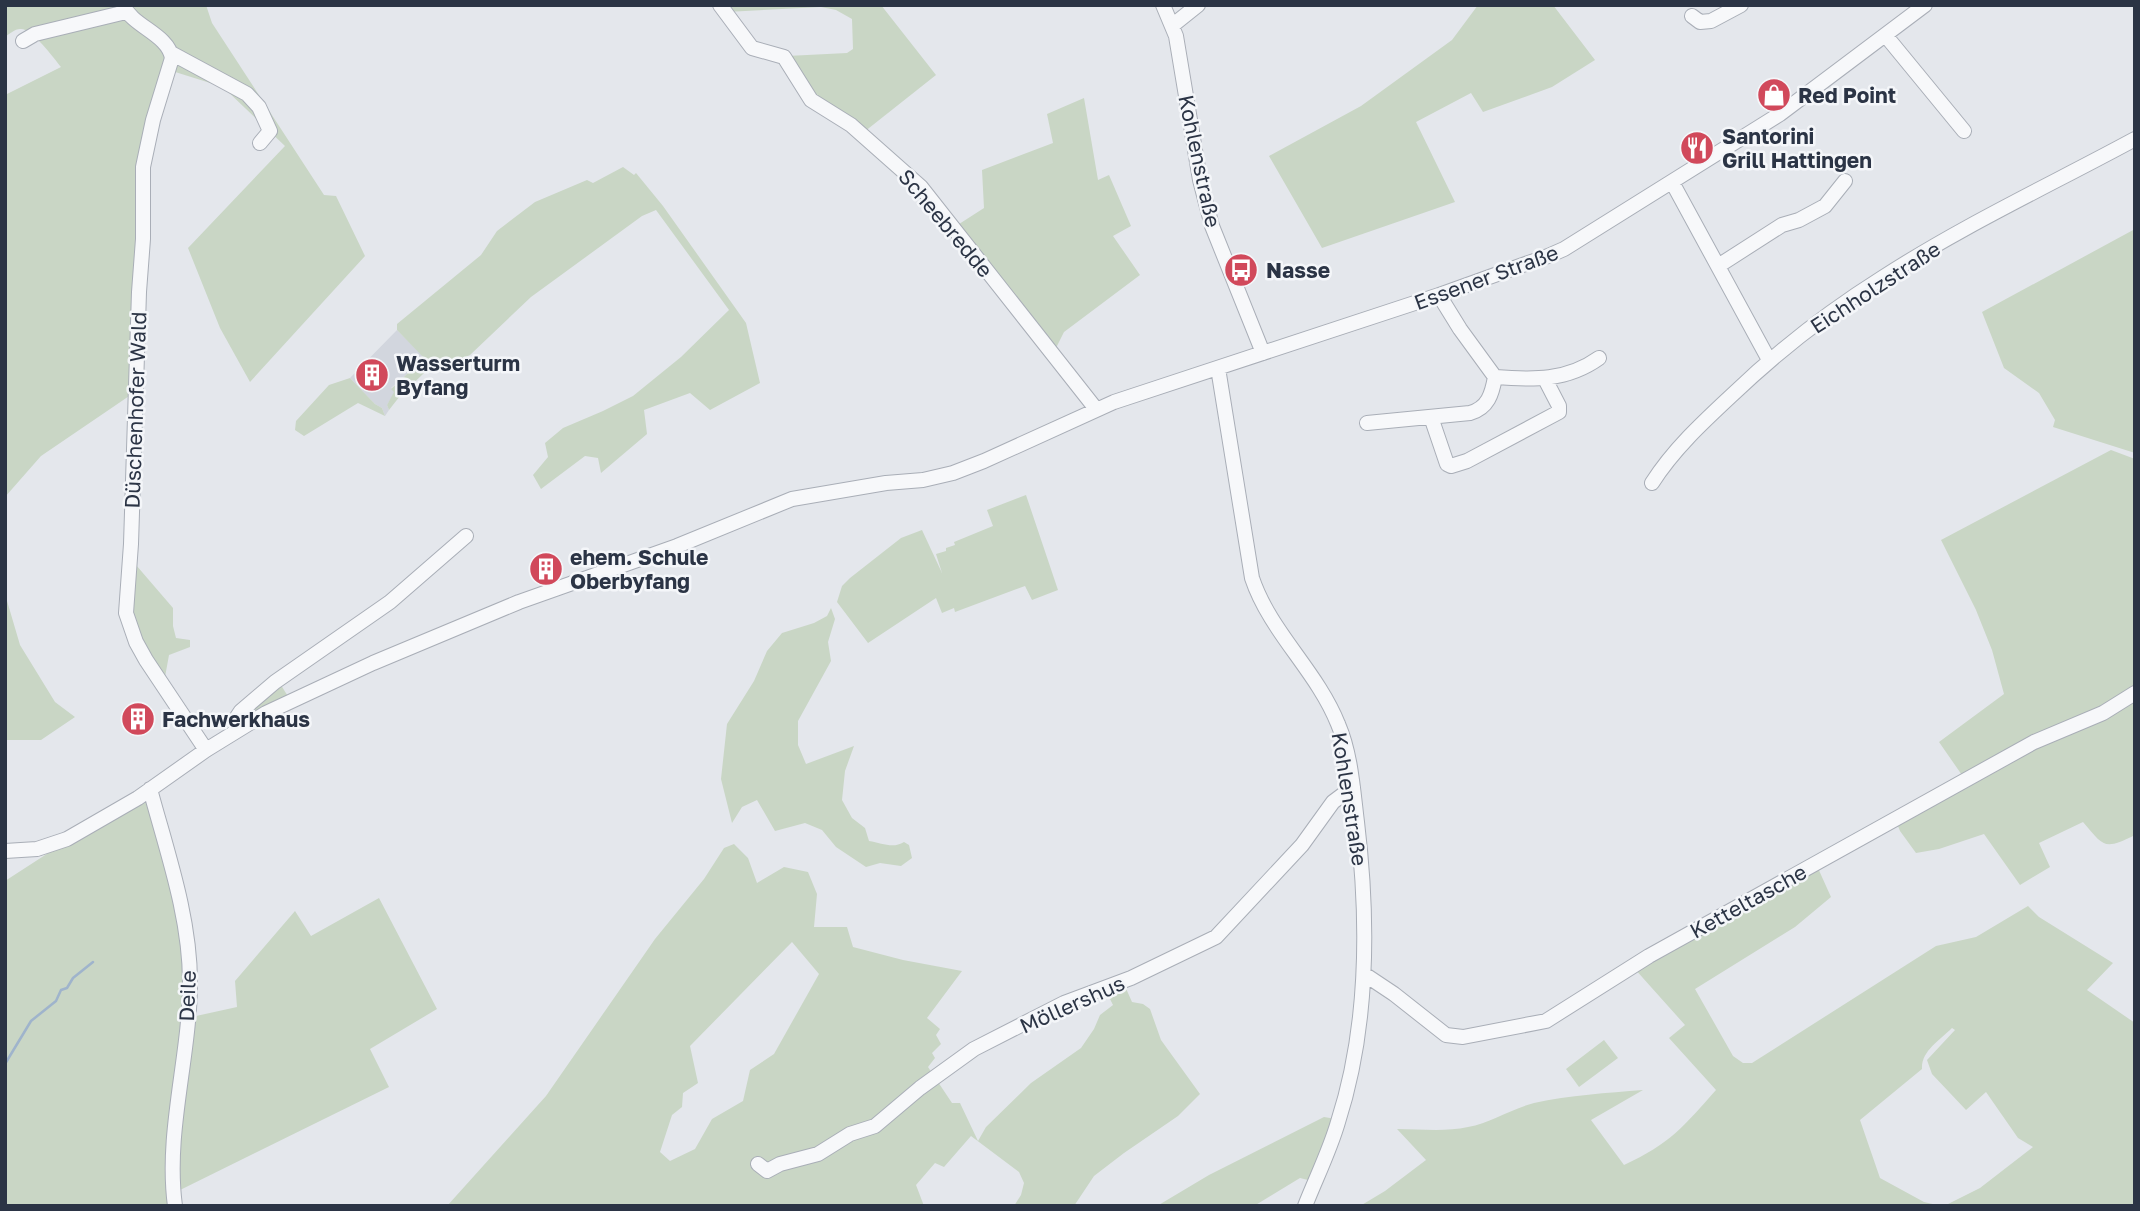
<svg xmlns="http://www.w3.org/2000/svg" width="2140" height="1211" font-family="'Golos Text',sans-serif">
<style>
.built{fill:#d2d6de}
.green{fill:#c9d6c5;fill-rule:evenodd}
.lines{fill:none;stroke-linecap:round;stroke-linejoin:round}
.stream{stroke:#9fb4cc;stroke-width:2.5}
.minor-casing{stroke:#a9aeb7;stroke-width:16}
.minor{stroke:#f7f8fa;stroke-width:14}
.labels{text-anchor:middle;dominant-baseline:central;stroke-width:5;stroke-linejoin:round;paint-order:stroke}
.poi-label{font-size:21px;font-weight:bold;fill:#2b3445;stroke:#f4f6f9;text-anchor:start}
.street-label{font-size:21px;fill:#2b3445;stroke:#f4f6f9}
</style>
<rect width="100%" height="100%" fill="#e4e7ec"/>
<path class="built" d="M397 330 425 358 391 388 395 392 387 405 389 410 385 416 382 408 375 404 350 378Z"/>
<path class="green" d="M5 5H206L212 23 324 195 336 196 365 256 250 382 220 328 188 248 285 146 223 87 172 71 148 143 138 390 41 456 5 497V95L61 67C54 58 31 27 20 29 15 29 9 34 5 37Z
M721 5H881L936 75 864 132 822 105 787 56 847 53 853 49 852 19 836 10 821 7 726 12Z
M1478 5H1553L1595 60 1552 87 1483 112 1471 93 1416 122 1455 202 1322 248 1269 156 1361 106 1452 40Z
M1084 98 1098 180 1109 175 1131 226 1113 236 1140 275 1064 332 1054 352 956 226 984 208 982 170 1053 143 1047 114Z
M623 167 634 175 636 173 663 206 746 323 760 383 710 410 690 393 644 410 647 434 601 473 598 458 585 456 541 489 533 475 548 457 545 443 563 428 603 411 633 396 681 357 729 310 656 210 642 216 531 297 470 355 449 365 434 366 423 374 400 396 389 410 387 405 394 392 391 389 424 358 397 330V324L481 255 497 231 535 202 587 180 593 183Z
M2135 229V453L2053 427 2055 420 2039 393 2004 368 1982 312Z
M350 378 375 404 382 408 385 416 358 403 304 436 295 430 296 421 329 385Z
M2111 450 2135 459V691L1964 778 1939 742 2004 694 1992 650 1976 610 1941 540Z
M1026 495 1058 590 1032 600 1025 586 955 612 954 608 942 613 936 598 868 643 837 602 842 586 850 578 901 538 922 530 942 573 936 554 946 551V548L955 545 954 542 993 526 987 510Z
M136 565 173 608V626L176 638 190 640V647L169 655 165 677 146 660 127 600Z
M5 594 20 645 55 702 75 717 41 740H5Z
M831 608 835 619 828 642 831 661 798 721V745L806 764 854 746 845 771 842 800 852 818 865 828 869 841C882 843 893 849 904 842L909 845 912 858 901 866 880 863 866 867 836 847 822 830 805 823 775 831 757 800 742 807 732 823 721 779 727 724 754 681 767 651 782 633 814 623 827 616Z
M279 682 289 698 243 721 241 714Z
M2135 695V835C2103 851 2104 846 2083 822L2039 843 2050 867 2020 885 1984 834 1939 849 1916 853 1900 831 1896 821Z
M140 802 150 804 178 895 187 1018 237 1007 235 981 295 911 311 936 379 898 437 1009 370 1049 389 1087 174 1193V1206H5V881L56 848Z
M734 844 748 858 757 883 784 867 808 872 817 894 814 927H847L853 947 903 960 962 971 927 1018 940 1029 936 1035 941 1044 932 1053 935 1058 928 1067 952 1103H960L978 1141 986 1127 1031 1083 1081 1048 1094 1029 1100 1015 1113 1005 1106 991 1124 984 1132 1002 1143 1004 1150 1009 1161 1040 1200 1094 1178 1116 1124 1153 1094 1176 1074 1206H1014L1021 1195 1024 1183 1019 1172 971 1136 944 1167 935 1163 916 1185 924 1206H447L546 1096 655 939 704 879 724 848ZM792 942 819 974 774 1054 750 1070 743 1101 712 1119 695 1149 670 1161 660 1152 672 1115 682 1107 683 1093 698 1083 690 1046Z
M1817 866 1831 897 1795 927 1695 989 1733 1056 1743 1063H1752L1936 946 1976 937 2028 906 2039 917 2113 963 2087 990 2135 1023V1206H1944L1980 1188 2033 1147 2018 1138 1986 1092 1966 1110 1932 1074 1927 1060 1955 1030 1952 1028C1940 1040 1921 1051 1922 1069L1860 1120 1880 1178 1924 1202 1941 1206H1360L1385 1191 1426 1160 1397 1129C1420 1129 1445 1132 1468 1127 1490 1123 1511 1109 1534 1103 1570 1095 1607 1093 1643 1090L1591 1120 1624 1165C1670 1144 1684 1126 1716 1090L1669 1038 1685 1025 1634 968Z
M1604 1040 1618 1058 1579 1087 1566 1069Z
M1324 1117 1336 1119 1312 1181 1300 1178 1254 1206H1157L1209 1175Z"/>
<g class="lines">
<path class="stream" d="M5 1064 31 1021 56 1001 61 990 67 988 73 978 93 962"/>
<g class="minor-casing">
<path id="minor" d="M123 5C133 27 168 34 172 58L153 120 143 167V239L139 292 131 544 126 613 136 642 146 660 206 750
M720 5 752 48 784 57 811 100 851 125 921 187 1096 409
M1163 5 1176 36 1200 180 1212 226 1263 353
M1692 16 1700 22 1711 21 1741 5
M1173 25 1198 5
M1886 36 1964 131
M23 41 35 34 126 12
M171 53 247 94 259 107 270 131 260 143
M1672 182 1769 360
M1718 266 1782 225 1799 220 1825 206 1845 181
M1218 368 1252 578C1270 632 1317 671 1338 724 1351 754 1353 790 1357 822 1369 922 1369 1026 1338 1122 1330 1150 1316 1178 1305 1206
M1495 377C1533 380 1567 381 1599 358
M1431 417 1447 464 1451 466 1467 461 1559 412V406L1545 379
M1367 423 1470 413C1488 408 1492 394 1495 377L1460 329 1439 295
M1652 483C1673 450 1702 423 1731 396 1777 352 1828 312 1882 278 1962 226 2050 185 2135 139
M236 730 235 720 241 711 275 682 390 602 466 536
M150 789C167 852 190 917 190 982 190 1057 165 1132 175 1206
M5 851 37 849 67 839 138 798 206 750 266 713 373 663 519 602 677 546 792 499 886 483 923 480 953 473 984 461 1114 402 1439 295 1548 256 1564 249 1780 114 1925 5
M1364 974 1394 994 1446 1035 1463 1037 1546 1021 1649 956 2034 742 2103 713 2135 693
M758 1164 767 1171 780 1164 818 1154 850 1134 875 1126 920 1088 974 1049 1064 1003 1131 978 1216 937 1302 845 1333 802 1353 787"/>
</g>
<use href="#minor" class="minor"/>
</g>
<defs>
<g id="shop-disc" transform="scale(1.75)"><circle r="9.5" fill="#d1495b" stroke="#f4f6f9"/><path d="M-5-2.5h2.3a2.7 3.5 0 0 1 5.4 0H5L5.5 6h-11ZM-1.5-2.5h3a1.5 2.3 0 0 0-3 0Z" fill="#fff"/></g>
<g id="restaurant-disc" transform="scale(1.75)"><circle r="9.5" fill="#d1495b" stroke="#f4f6f9"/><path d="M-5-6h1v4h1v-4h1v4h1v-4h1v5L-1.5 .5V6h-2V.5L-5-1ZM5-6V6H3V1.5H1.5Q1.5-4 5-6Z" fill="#fff"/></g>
<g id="bus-disc" transform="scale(1.75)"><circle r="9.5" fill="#d1495b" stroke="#f4f6f9"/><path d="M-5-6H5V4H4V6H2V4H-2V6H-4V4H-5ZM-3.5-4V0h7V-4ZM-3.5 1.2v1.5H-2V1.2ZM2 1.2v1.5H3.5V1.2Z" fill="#fff"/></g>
<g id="building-disc" transform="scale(1.75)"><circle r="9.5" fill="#d1495b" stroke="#f4f6f9"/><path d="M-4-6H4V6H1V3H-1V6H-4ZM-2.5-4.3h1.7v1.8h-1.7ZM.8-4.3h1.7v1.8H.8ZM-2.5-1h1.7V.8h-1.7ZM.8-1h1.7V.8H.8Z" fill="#fff"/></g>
</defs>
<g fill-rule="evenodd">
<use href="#shop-disc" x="1774" y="95"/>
<use href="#restaurant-disc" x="1697" y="148"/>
<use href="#bus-disc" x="1241" y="270"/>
<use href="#building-disc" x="372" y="375"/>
<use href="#building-disc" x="546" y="569"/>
<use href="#building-disc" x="138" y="719"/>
</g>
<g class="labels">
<g class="poi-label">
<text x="1798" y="95">Red Point</text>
<text x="1722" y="136">Santorini<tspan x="1722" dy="24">Grill Hattingen</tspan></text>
<text x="1266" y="270">Nasse</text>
<text x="396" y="363">Wasserturm<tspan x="396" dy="24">Byfang</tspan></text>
<text x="570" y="557">ehem. Schule<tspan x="570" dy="24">Oberbyfang</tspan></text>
<text x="162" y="719">Fachwerkhaus</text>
</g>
<g class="street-label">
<text transform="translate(1200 161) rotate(78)">Kohlenstraße</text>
<text transform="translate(946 223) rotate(50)">Scheebredde</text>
<text transform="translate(1486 277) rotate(-20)">Essener Straße</text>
<text transform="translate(1875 287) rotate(-33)">Eichholzstraße</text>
<text transform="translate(135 410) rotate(-88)">Düschenhofer Wald</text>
<text transform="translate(1350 799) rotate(81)">Kohlenstraße</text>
<text transform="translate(1748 901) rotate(-29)">Ketteltasche</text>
<text transform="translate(187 996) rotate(-88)">Deile</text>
<text transform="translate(1072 1004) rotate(-24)">Möllershus</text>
</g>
</g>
<rect width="2140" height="1211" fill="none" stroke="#2b3445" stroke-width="14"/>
</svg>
